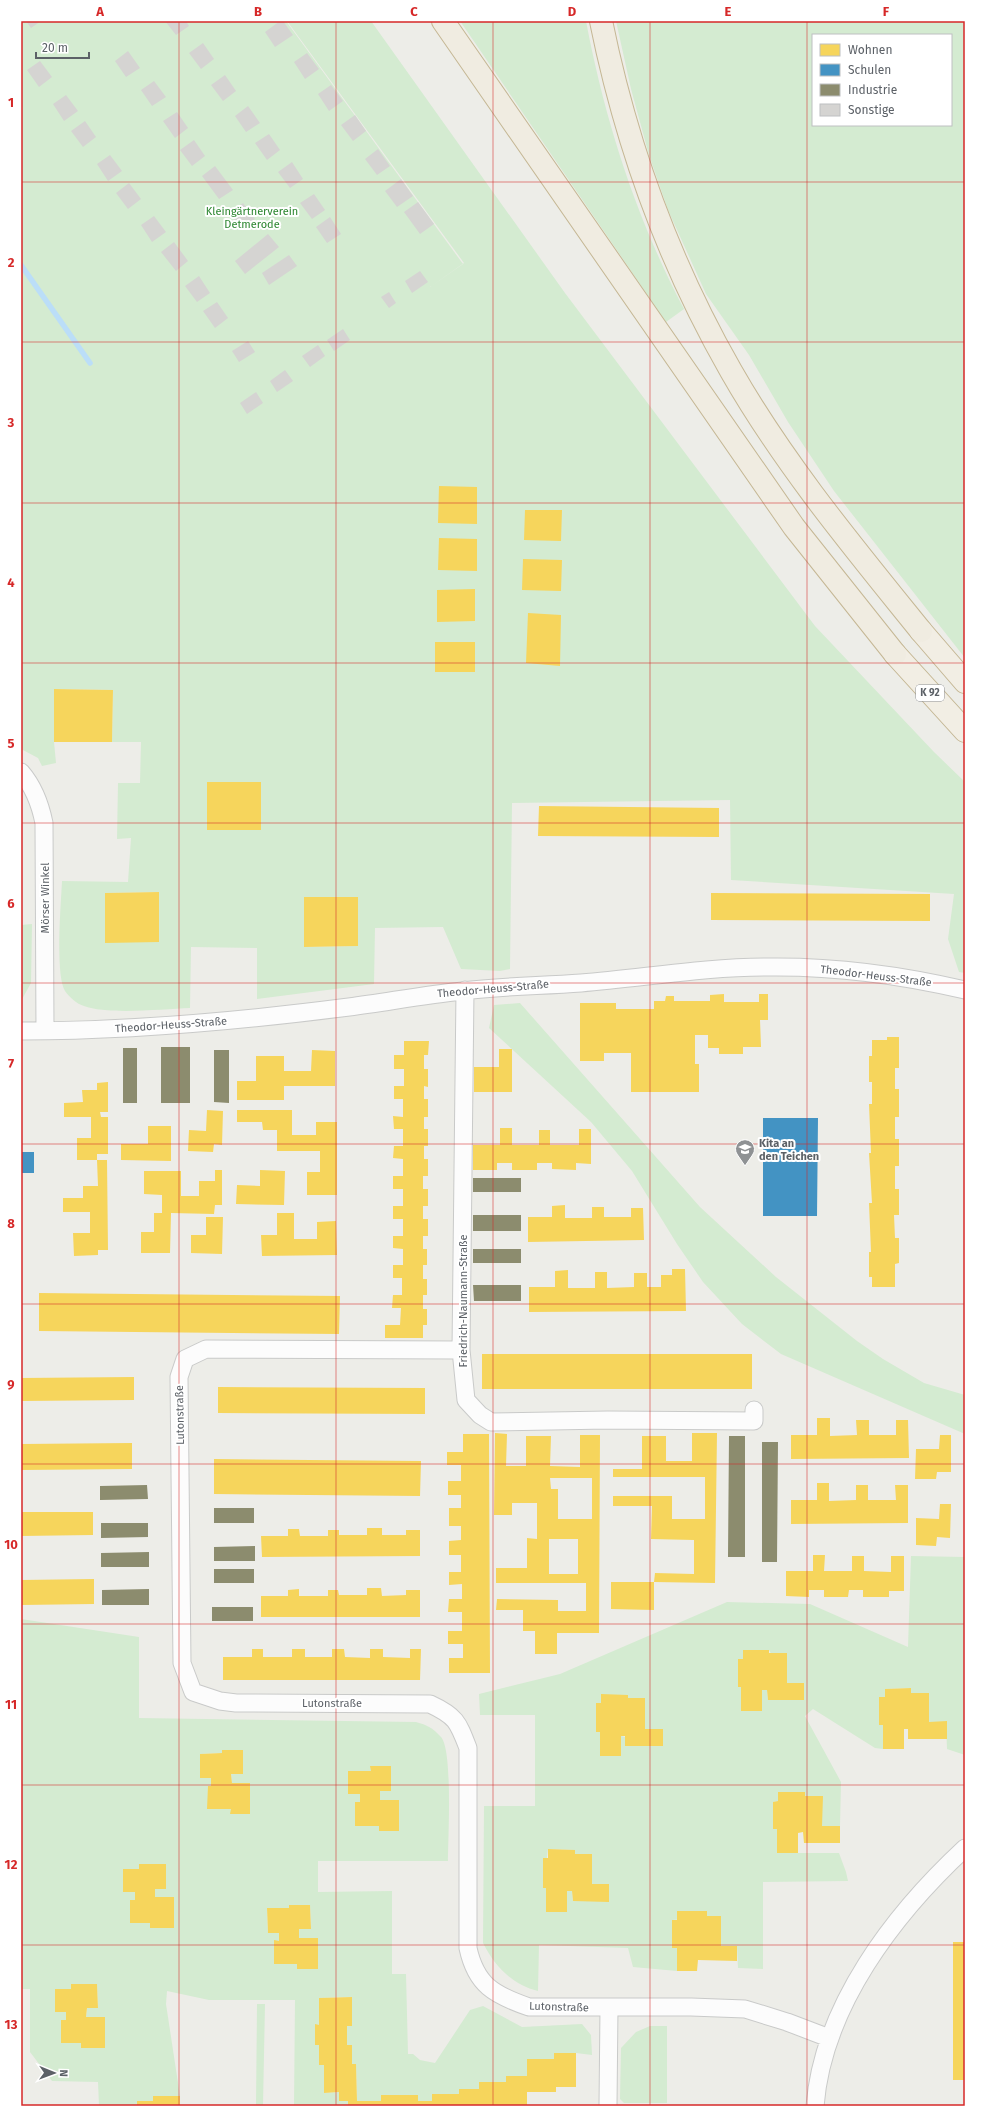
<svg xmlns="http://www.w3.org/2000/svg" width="986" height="2127" font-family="'Fira Sans',sans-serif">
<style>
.green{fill:#d4ebd1;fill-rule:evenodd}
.homes{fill:#f6d55c;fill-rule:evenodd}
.schools{fill:#4393c3}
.industry{fill:#8c8c6e}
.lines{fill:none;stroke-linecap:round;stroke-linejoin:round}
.stream{stroke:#bbdef8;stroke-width:5.5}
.building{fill:#d5d4d2}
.minor-casing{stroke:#c9cac9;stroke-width:19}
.trunk-casing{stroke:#c5b794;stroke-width:24}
.motorway-casing{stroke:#c5b794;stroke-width:24}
.minor{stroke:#fcfcfc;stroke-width:17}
.trunk{stroke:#f2eee4;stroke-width:22}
.motorway{stroke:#f0ece1;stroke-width:22}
.grid{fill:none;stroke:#d62828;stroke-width:1;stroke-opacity:0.55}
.labels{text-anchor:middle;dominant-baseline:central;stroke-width:4;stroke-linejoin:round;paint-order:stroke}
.shield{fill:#fff;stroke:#8d9095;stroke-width:1}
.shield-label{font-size:10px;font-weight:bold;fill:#5c6167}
.park-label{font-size:11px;fill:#2c8630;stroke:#fff}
.street-label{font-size:11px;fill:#5c6167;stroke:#fff}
.poi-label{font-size:11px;font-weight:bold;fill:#5c6167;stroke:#fff;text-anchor:start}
.neatline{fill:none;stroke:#d62828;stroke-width:1.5}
.grid-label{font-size:13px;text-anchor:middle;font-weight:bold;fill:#d62828}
</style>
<rect width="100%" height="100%" fill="#edede8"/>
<path class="green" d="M21 21H286L463 264 430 287 464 263 287 21H371L565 293 815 626 934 752 965 782V973L959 972 948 939 954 894 731 880 730 800 512 803 510 969 500 971 461 969 443 927 375 928 374 984 257 999V948L191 947 190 1008C164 1009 107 1015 84 1006 77 1004 69 997 65 991 55 975 61 903 62 881L128 882 131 838 117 839 118 783H140L141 742H112L113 690 55 689 54 742 56 763 42 766 38 758 21 749ZM207 782H261V830H207ZM158 892 159 942H105V893ZM304 897H358V946L304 947Z
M460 21H586C605 121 636 218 684 309L666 322Z
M616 21H965V658L834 491 788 422 749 355 706 294 668 210 649 155 631 89ZM813 35H951V125H813Z
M32 924 31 983 21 1001V925Z
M520 1003 700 1207 776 1277 857 1341 883 1359 924 1383 965 1395V1434L781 1354 742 1324 703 1282 677 1244 632 1171 591 1122 489 1028 494 1005Z
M911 1556 965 1557V1755L947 1749 946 1722H929V1693H911V1688L885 1689V1697H879V1725H883V1749L875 1748 813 1709 805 1716 841 1782 840 1826H822V1796H805L774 1802 773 1829H777V1853H839L846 1872 848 1881 763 1882V1969L738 1968 737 1946H721V1916L672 1920V1948H677V1971L633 1967 628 1948 539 1945 538 1991C512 1985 494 1965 483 1943L484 1806H535V1715H480L479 1694 560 1674 727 1602 810 1604 908 1647ZM743 1650H769L787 1683H804V1700H768L767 1690H762V1711L741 1687H738V1659H743ZM601 1695H627L628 1698H645V1729H663V1746L621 1736V1756H600V1732H596V1704L601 1703ZM548 1849 574 1850 575 1854H592V1884H609V1901H573L572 1891H567V1912H546V1888H543Z
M21 1619 139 1637V1718L416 1722C427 1725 433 1728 441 1737 453 1750 448 1839 448 1861H318V1892L392 1891V1974H406L408 2054H413L420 2060 435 2063 470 2010 483 2006 522 2027 582 2024 591 2035 592 2055 576 2053 554 2059 527 2076H506V2082H479V2089H460L459 2094 432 2101H418V2096H381V2101H357L356 2064H352V2045H347V2026H352L351 1997 320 1998 319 2025H315V2045H319L324 2065V2093L339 2092V2101H348V2106H294L295 2000H209L167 1991 166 2004 180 2096H153V2101H137V2106H99L98 2082 52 2081 30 2052V1989H21ZM222 1750 243 1774H231L232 1783H250V1814H231V1809H208V1786H211V1778H200V1754L222 1753ZM371 1766 391 1767V1791H380V1800H399V1830L379 1831V1826H355V1802H360V1794H348L349 1771H371ZM139 1864H166V1888L155 1889V1897L174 1898V1928H150V1923H130V1900H135V1892H123V1869H139ZM289 1905H310L311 1929H299V1938H318V1969H297V1964H274V1941H279V1933H268L267 1908H289ZM71 1984H97L98 2008H87L86 2017H105V2048H81V2043H61V2020H66V2012H55V1989H71Z
M257 2004H265L263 2106H256Z
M650 2026H667V2103H624L620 2099 621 2048 636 2032Z"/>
<path class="homes" d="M439 486 477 487V524L438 523Z
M525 510H562L561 541 524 540Z
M439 538 477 539V571L438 570Z
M523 559 562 560 561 591 522 590Z
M475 589V621L437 622V590Z
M528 613 561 615 560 666 526 663Z
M435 642H475V672H435Z
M54 689 113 690 112 742H54Z
M207 782H261V830H207Z
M539 806 719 808V837L538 836Z
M159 892V942L105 943V893Z
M711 893 930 894V921L711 920Z
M304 897H358V946L304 947Z
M724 994V1002H759V994H768V1020H760L761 1047H743V1054H719V1048H708V1035H695V1064H699V1092H631V1053H604V1061H580V1003H616V1009H654V1001H665L666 996H674V1001H710V995Z
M887 1037H899V1068H895V1089H899V1117H895V1139H899V1166H895V1189H899V1215H894L895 1238H899V1263L895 1264V1287H872V1277H869V1252H871L869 1203H872L869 1153H871L869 1104H872V1082H869V1056H872V1040H887Z
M404 1041H429L428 1055H424V1069H428V1087L424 1086V1099H428V1117H424V1129H428V1146H424V1159H428V1176H423V1189H428V1206H423V1219H428V1236H423V1249H427V1265H423V1279H427V1295H423V1309H427V1325H423V1338H385V1325H400L401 1308H392L393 1295H402V1278H393V1265H403V1249L393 1248V1236H403V1219H393V1206H403V1189H393V1176H403V1159L393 1158 394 1146H403V1129H394L393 1116 403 1117V1099H394V1086H404V1069H394V1055H404Z
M499 1049H512V1092H474V1067H499Z
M312 1050 335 1051V1086H284V1100H237V1081H256V1056H284V1071H311Z
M108 1082V1112H100L101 1117H108V1154H97V1160H77V1138H91V1117H64V1103L83 1102 82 1090H97V1083Z
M207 1110 223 1111 222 1145 214 1144 213 1152 188 1151 189 1130 206 1131Z
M237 1110H292V1135H316V1122H337V1195H307V1172H320V1151H277V1130H263L262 1122H237Z
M148 1126H171V1161L121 1160V1144H148Z
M500 1128H512V1145H539V1130H550V1145H579V1129H591V1164L576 1163V1170L552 1169V1163H537V1170H512V1163H497V1170H473V1145H500Z
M97 1160H107L108 1250H98V1255L74 1256 73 1233H90V1212H63V1198H83V1186H98Z
M215 1170H222V1205H215L214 1214 171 1213 170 1253H141V1232H154V1213H162V1195L144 1194V1171H181V1196H199V1181H215Z
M260 1170 285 1171 284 1205 236 1204 237 1185 260 1186Z
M565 1205V1218H592V1207H604V1217H631V1208H643L644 1240 528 1242V1217H552V1206Z
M277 1213H294V1239H317V1222L336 1221 337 1255 262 1256 261 1235H277Z
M206 1217H223L222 1254 191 1253V1235H206Z
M672 1269H685L686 1311 529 1312V1287H555V1271L568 1270V1288H595V1272H607V1288L634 1287V1273H647V1287H661V1275H672Z
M39 1293 340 1296 339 1334 39 1331Z
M482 1354H752V1389H482Z
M134 1377V1400L21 1401V1378Z
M218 1387 425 1388V1414L218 1413Z
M817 1418H830V1436L857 1435 856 1420H869V1435H896V1420H908L909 1458 791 1459V1435H817Z
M495 1433 507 1434 506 1466H526V1436H551L550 1466 580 1467V1435H600L599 1633H557V1654H535V1631H523V1610H496L497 1599 558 1600V1611H586V1583H496V1568H527V1538L537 1539V1503H512V1515H494ZM550 1478H592V1519H558V1489H551ZM549 1539H578V1574H549Z
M692 1433H717L715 1583 654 1582 655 1573 694 1574V1540L651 1539 652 1506H613V1496H672V1519H705V1477H613V1469H642V1436H666V1461H692Z
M463 1434H489L490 1673H449V1658H463V1644H448V1631H462V1612H448L449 1599H462V1584L449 1585V1572H461V1555H449V1541L461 1540V1526H449V1508H461V1495H448V1481H461V1465H447V1452H463Z
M940 1435H951V1472H937L936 1479H915L916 1449H939Z
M132 1443V1469L21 1470V1444Z
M214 1459 421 1461 420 1496 214 1494Z
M817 1483H829V1501L856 1500V1485H868V1500H896L895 1485H908V1523L791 1524V1500H817Z
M940 1504H951L950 1538 937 1537 936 1546 916 1545V1518L939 1519Z
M21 1512H93V1535L21 1536Z
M367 1528H382V1535H406V1530H420V1556L262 1557 261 1536H288V1529H299L300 1536H328V1530H339V1535H367Z
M813 1555H825L824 1571H852V1556H864V1571L891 1572V1556H904V1591H889V1597H863V1590H849L848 1597H824V1590H809V1597L786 1596V1571H813Z
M94 1579V1604L21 1605V1580Z
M611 1582H654V1610L611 1609Z
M367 1588H381L382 1596 406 1595V1590H420V1617H261V1596H288V1590L299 1589V1596H328V1590H338L339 1595H367Z
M252 1649H263V1657H292V1649H305V1657H332V1649H344L345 1657 370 1658V1649H383V1657L410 1658V1649H421L420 1680H223V1657H252Z
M743 1650H769V1653H787V1683H804V1700H768L767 1690H762V1711H741V1687H738V1659H743Z
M911 1688V1693H929V1722L947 1721V1739H908V1729H904V1749H883V1725H879V1697H885V1689Z
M601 1694 628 1695V1698H645V1729H663V1746H625V1736H621V1756H600V1732H596V1703H601Z
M222 1750H243V1774H231L232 1783H250V1814H230L231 1809H207L208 1786H211V1778H200V1754L222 1753Z
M370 1766H391V1791H380V1800H399V1831H379V1826H355V1802H360V1794H348V1771H371Z
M778 1792H805V1796H823L822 1826H840V1843H804L803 1832 798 1833V1853H777V1829H773V1802L778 1801Z
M548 1849 575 1850V1854H592V1884H609V1902L573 1901 572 1891H567V1912H546V1888H543V1858H548Z
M139 1864H166V1889H155V1897H174V1928H150V1923H130V1900H135V1892H123V1869H139Z
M289 1905H310L311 1929H299V1938H318V1969H297V1964H274V1940L279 1941V1933H268L267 1908H289Z
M677 1911H707V1916H721V1946H737V1961L698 1960 697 1971H677V1948H672V1920H677Z
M953 1942H965V2080H953Z
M71 1984H97L98 2008H87L86 2017H105V2048H81V2043H61V2020H66V2012H55V1989H71Z
M352 1997V2026H347V2045H352V2064H356L357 2101H381V2095H418V2101H432V2094H459V2089H479V2082H506V2076H527V2059H554V2053H576V2087H556V2092H527V2106H348V2101H339V2092L324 2093V2065H319V2045H315V2024L319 2025V1998Z
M153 2096H180V2106H137V2101H153Z"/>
<path class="schools" d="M763 1118H818L817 1216H763Z
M21 1152H34V1173H21Z"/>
<path class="industry" d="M161 1047H190V1103H161Z
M123 1048H137V1103H123Z
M214 1050H229V1103L214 1102Z
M473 1178H521V1192H473Z
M473 1215H521V1231H473Z
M473 1249H521V1263H473Z
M473 1285H521V1301H474Z
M729 1436H745V1557H728Z
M762 1442H778L777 1562H762Z
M147 1485 148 1499 100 1500V1486Z
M214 1508H254V1523H214Z
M101 1523H148V1537L101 1538Z
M255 1546V1561H214V1547Z
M149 1552V1567H101V1553Z
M214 1569H254V1583H214Z
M149 1589V1605H102V1590Z
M212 1607H253V1621H212Z"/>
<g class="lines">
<path class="stream" d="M21 265 90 363"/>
</g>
<path class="building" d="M26 21H41L31 28Z
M165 21H186L189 26 176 35Z
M280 21H283L293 35 275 47 265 32Z
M203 43 214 59 201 69 189 53Z
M128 51 140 68 126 77 115 61Z
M307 53 319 69 305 79 294 62Z
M40 61 52 77 39 87 27 70Z
M225 75 236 91 223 101 211 85Z
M154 81 166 97 152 106 141 90Z
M331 85 343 101 329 111 318 94Z
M66 95 78 111 64 121 53 104Z
M248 106 260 123 246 132 235 116Z
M177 112 188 128 175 138 163 121Z
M355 115 366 131 353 141 341 125Z
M85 121 96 137 83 147 71 131Z
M269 134 280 150 267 160 255 143Z
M194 140 205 156 192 166 180 150Z
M378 149 390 166 377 175 365 159Z
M110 155 122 171 108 181 97 164Z
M292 162 303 179 290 188 278 172Z
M215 166 233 190 219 199 202 176Z
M401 179 413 196 397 207 385 191Z
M129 183 141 199 128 209 116 193Z
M314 194 325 210 312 219 300 203Z
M418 202 434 224 420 234 404 212Z
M243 203 255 219 241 229 230 213Z
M154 216 166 232 152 242 141 225Z
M330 217 341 234 327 243 316 227Z
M268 234 279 247 245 274 235 261Z
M174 242 188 261 176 271 161 252Z
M289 255 297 266 269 285 262 273Z
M420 271 428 282 412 293 405 281Z
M199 276 210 293 197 302 185 286Z
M389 292 396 303 389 308 381 297Z
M217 302 228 318 215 328 203 311Z
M343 329 350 340 334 351 327 340Z
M248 341 255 352 239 362 232 351Z
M318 345 325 356 310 367 302 356Z
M285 370 293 381 277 392 270 381Z
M256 392 263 403 247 414 240 403Z"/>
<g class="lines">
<g class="minor-casing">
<path id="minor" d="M21 772C34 787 40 803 44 823L45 1031
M465 990 461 1350 466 1400 480 1415 491 1422 608 1420 754 1421V1410
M21 1031C131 1031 240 1021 349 1007 387 1002 424 995 462 991 502 986 542 986 581 983 643 978 705 967 766 967 832 966 901 975 965 990
M461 1350 206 1349 185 1359 179 1377 182 1663 193 1692 220 1701 236 1703 430 1704C456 1716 458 1722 468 1748V1948C476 1985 494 1995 529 2007H691L745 2009 787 2022 829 2038
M608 2106 609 2008
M815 2106C823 2006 894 1914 965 1848"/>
</g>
<g class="trunk-casing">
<path id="trunk" d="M921 631 965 682
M895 654 965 731"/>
</g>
<g class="motorway-casing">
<path id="motorway" d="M443 21 794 527 895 654
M601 21C626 144 668 261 731 371 784 464 854 548 921 631"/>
</g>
<use href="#minor" class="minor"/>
<use href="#trunk" class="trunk"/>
<use href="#motorway" class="motorway"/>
</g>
<path class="grid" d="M179 21V2106M336 21V2106M493 21V2106M650 21V2106M807 21V2106M21 182H965M21 342H965M21 503H965M21 663H965M21 823H965M21 983H965M21 1144H965M21 1304H965M21 1464H965M21 1624H965M21 1785H965M21 1945H965"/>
<defs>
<g id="school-pin" transform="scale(1)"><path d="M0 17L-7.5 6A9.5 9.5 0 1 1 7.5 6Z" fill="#8f9294" stroke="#fff"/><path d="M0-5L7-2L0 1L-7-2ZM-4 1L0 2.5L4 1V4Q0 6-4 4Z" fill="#fff"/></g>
</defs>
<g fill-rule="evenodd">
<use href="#school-pin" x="745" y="1149"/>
</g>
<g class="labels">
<rect class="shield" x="916" y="685" width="28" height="16" rx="3"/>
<g class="shield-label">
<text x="930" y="693">K 92</text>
</g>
<g class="park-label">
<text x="252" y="211">Kleingärtnerverein<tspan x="252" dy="13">Detmerode</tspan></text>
</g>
<g class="street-label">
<text transform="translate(45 898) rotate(-90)">Mörser Winkel</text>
<text transform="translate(876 976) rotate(7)">Theodor-Heuss-Straße</text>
<text transform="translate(493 989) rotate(-5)">Theodor-Heuss-Straße</text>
<text transform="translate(171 1025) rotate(-4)">Theodor-Heuss-Straße</text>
<text transform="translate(463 1301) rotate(-90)">Friedrich-Naumann-Straße</text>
<text transform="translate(180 1415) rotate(-91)">Lutonstraße</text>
<text x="332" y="1703">Lutonstraße</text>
<text transform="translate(559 2007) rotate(2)">Lutonstraße</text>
</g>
<g class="poi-label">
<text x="759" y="1143">Kita an<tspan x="759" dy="13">den Teichen</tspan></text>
</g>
</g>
<rect width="986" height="2127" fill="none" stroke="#ffffff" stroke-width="44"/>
<rect x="812" y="34" width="140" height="92" fill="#ffffff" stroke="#bec0c2"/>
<rect x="820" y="44" width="20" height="12" fill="#f6d55c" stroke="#bec0c2"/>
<text x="848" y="54" font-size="12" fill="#5c6167">Wohnen</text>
<rect x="820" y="64" width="20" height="12" fill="#4393c3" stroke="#bec0c2"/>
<text x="848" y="74" font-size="12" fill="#5c6167">Schulen</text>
<rect x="820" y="84" width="20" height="12" fill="#8c8c6e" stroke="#bec0c2"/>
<text x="848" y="94" font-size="12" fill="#5c6167">Industrie</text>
<rect x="820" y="104" width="20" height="12" fill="#d5d4d2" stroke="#bec0c2"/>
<text x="848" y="114" font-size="12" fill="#5c6167">Sonstige</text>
<g transform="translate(54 2073) rotate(91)" stroke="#ffffff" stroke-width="3" paint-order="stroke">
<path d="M0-3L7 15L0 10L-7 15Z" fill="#5c6167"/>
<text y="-6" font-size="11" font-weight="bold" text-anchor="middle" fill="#5c6167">N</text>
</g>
<path d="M36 52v6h53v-6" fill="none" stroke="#5c6167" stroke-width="2"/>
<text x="42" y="52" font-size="12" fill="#5c6167" stroke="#ffffff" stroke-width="3" paint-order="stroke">20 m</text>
<rect x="22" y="22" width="942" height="2083" class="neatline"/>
<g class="grid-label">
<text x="100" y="16">A</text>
<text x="258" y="16">B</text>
<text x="414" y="16">C</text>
<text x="572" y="16">D</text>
<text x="728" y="16">E</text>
<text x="886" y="16">F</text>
<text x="11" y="107">1</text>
<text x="11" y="267">2</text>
<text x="11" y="427">3</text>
<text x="11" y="587">4</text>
<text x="11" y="748">5</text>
<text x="11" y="908">6</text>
<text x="11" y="1068">7</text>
<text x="11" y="1228">8</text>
<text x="11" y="1389">9</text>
<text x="11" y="1549">10</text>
<text x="11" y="1709">11</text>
<text x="11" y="1869">12</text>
<text x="11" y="2029">13</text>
</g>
</svg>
